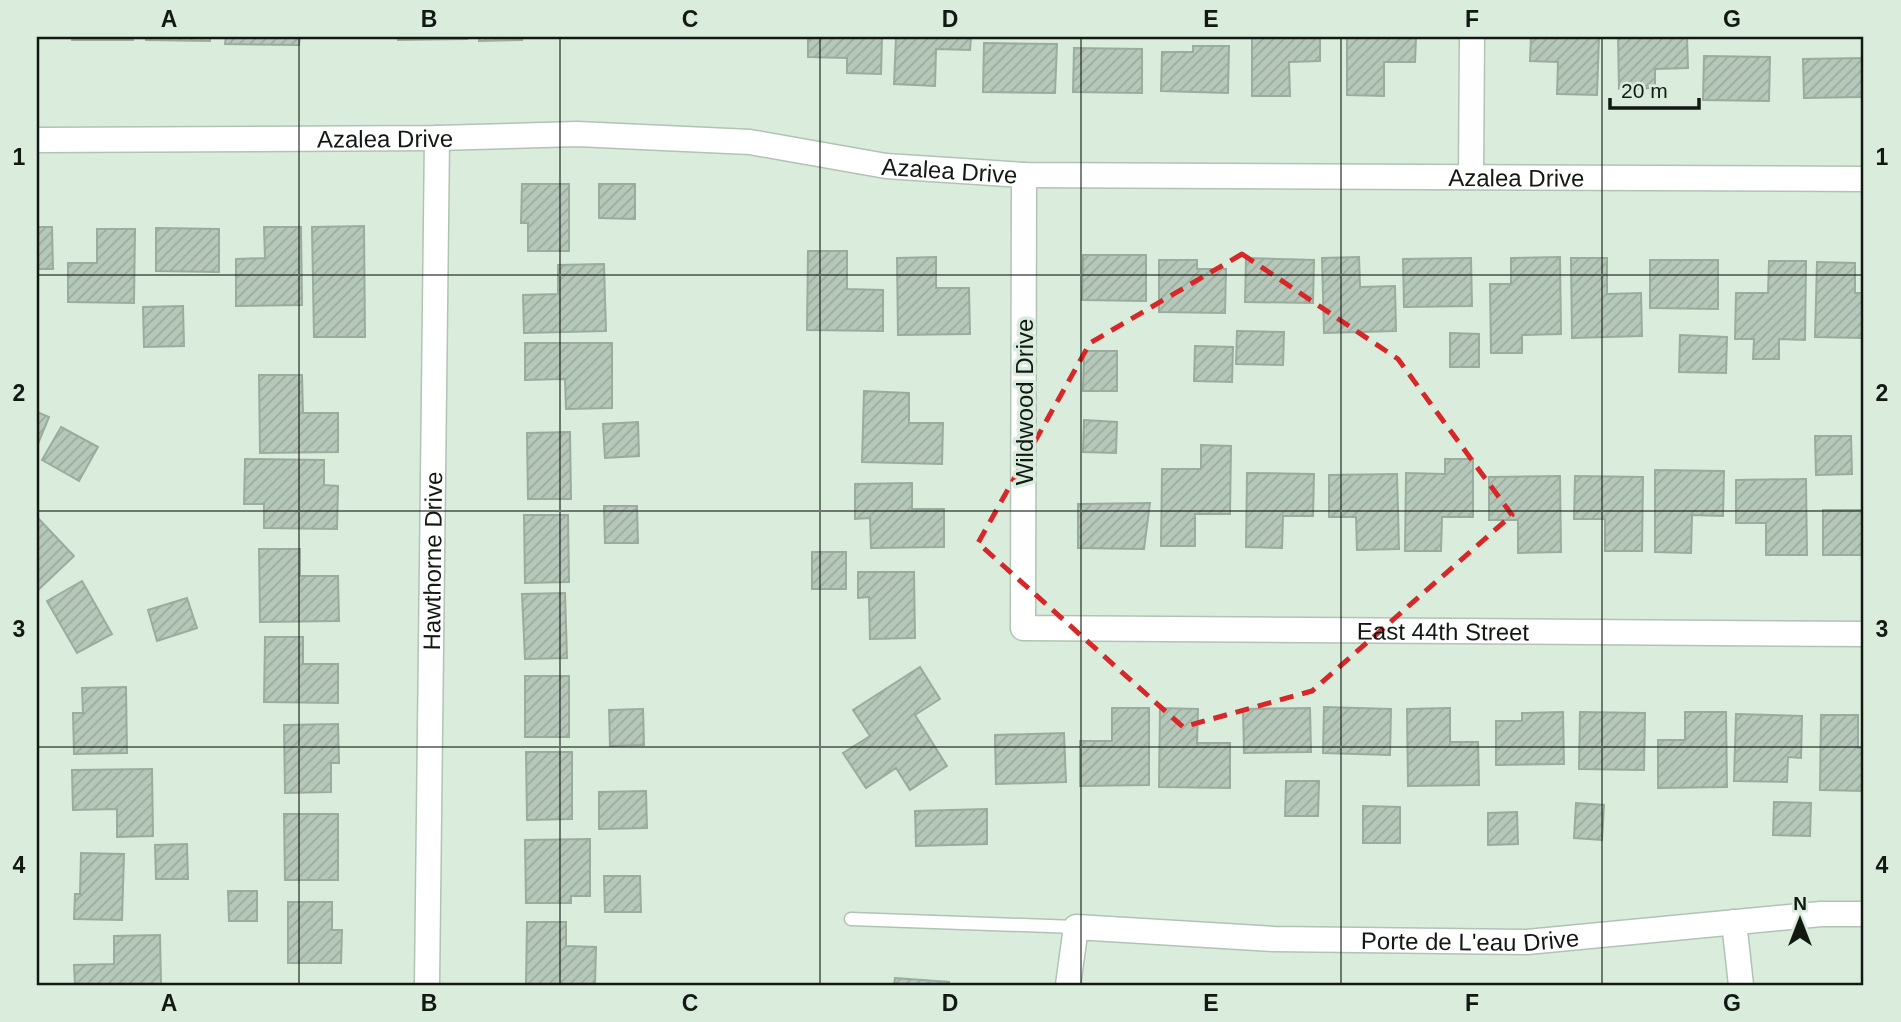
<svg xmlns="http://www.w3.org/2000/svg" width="1901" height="1022" font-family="Arial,sans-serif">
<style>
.building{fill:url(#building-hatch);stroke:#9aac9d;stroke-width:2}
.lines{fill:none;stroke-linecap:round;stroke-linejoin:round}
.lane-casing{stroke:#b0c3b4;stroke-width:15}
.street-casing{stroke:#b0c3b4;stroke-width:27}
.lane{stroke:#fff;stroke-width:12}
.street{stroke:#fff;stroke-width:24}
.marked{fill:none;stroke:#d62828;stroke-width:5;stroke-dasharray:14 9;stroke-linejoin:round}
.grid{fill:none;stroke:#121913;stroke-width:2;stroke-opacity:0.55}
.labels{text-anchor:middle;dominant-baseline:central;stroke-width:7;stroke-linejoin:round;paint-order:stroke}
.street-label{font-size:24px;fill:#121913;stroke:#daeddd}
.neatline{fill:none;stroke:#121913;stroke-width:2.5}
.grid-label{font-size:23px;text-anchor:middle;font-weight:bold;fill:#121913}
</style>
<defs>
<pattern id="building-hatch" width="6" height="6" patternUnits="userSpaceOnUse" patternTransform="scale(1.75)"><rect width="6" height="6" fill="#b6c8b9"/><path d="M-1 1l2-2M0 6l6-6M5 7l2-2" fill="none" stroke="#9bab9e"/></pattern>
</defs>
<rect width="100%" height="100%" fill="#daeddd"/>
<path class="building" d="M72 37H133V40H72Z
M146 37H210V41L146 40Z
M226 37H300L299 45 225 44Z
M398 37H467V39L398 40Z
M479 37H522V40L479 41Z
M808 37H882L881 74 847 73V58L808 57Z
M896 37H971L970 50 936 49 935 86 894 84Z
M1252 37H1320V61L1289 62 1290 96H1252Z
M1347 37H1416L1415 62H1384V96L1347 95Z
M1531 37H1599L1597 95 1557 94 1558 62 1530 61Z
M1618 37H1687L1688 68 1655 69V88L1619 89Z
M984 43 1057 44 1055 93 983 92Z
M1193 46H1229L1228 93 1161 91 1162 52H1193Z
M1074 48 1142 49V93L1073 92Z
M1704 56 1770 57 1769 101 1703 100Z
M1864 58V97L1804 98 1803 59Z
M522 184H569V251H528V223H521Z
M599 184H635V219L599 218Z
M364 226 365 337H314L312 227Z
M37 227H52L53 269H37Z
M264 227H301L302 305 236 306V259L265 258Z
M156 228 219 229V272L156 271Z
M97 229H135L134 303 68 302V263H97Z
M808 251H847V289L883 290V331L807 330Z
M1083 255H1146V301L1082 300Z
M936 257V288H969L970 334 898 335 897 258Z
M1359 257 1360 287 1395 286 1396 331 1324 333 1322 258Z
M1560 257 1561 334 1522 335V353H1491L1490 284H1511V258Z
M1246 258 1314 260 1313 303 1245 302Z
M1471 258 1472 306 1404 307 1403 259Z
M1571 258H1607V294L1641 293 1642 336 1572 338Z
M1159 260H1197V269H1226L1225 313 1159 312Z
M1650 260H1718V309L1650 308Z
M1769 261H1806L1805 340 1779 339V359H1753L1754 339H1735L1736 293H1768Z
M1817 262 1855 263V293H1864V338L1815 337Z
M604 264 606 331 524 333 523 295 558 294V265Z
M183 306 184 346 144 347 143 307Z
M1237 331 1284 332 1283 365 1236 364Z
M1450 333 1479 334V367H1450Z
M1680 335 1727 337 1726 373 1679 372Z
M525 343H612V408L566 409 565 379 525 380Z
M1195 346 1233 347 1232 382 1194 381Z
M1084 351H1117V391H1083Z
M259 375H302L303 413H338V452L260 453Z
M864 391 909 393V423H943L942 464 862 462Z
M37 412 49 417 37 446Z
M1084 420 1117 422 1116 453 1083 452Z
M638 422 639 456 605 458 603 424Z
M61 427 98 447 79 481 42 460Z
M570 432 571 499H528L527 433Z
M1815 436H1851L1852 474 1816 475Z
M1201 445 1231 446 1230 514H1195V546H1161L1162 469H1201Z
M245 459 324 460V485L338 486 337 529 264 528V504H244Z
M1445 459H1473V517H1442L1441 551H1405L1406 473 1445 474Z
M1655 470 1724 471 1723 516 1692 515 1691 553 1655 552Z
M1247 473 1314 474 1313 516H1283L1282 548 1246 547Z
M1397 474 1399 549 1357 550 1356 517H1329V475Z
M1560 476 1561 552 1518 553V520H1489V477Z
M1575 476 1643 477 1642 551H1605V519H1574Z
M1806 479 1807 555H1766V523H1736V480Z
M912 483V509H944V547L871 548 870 518 855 519V484Z
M1150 503 1144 549 1078 548V504Z
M604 506H637L638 543H605Z
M1823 510H1864V555H1823Z
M524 515H568L569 582 525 583Z
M37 517 74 556 38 590 37 588Z
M259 549H300V576H338L339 621 260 622Z
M812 552H846V589H812Z
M858 572H914L915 638 870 639 869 597 858 598Z
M82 581 112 634 77 653 47 601Z
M565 593 567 658 525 659 522 594Z
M187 598 197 628 157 641 148 610Z
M265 637H303V664H338V703L264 702Z
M920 667 940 699 915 715 947 766 910 790 896 768 866 788 843 753 870 736 853 710Z
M525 676H569V737H525Z
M126 687 127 753 74 754 73 713H83L82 688Z
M1324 707 1391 709 1390 755 1323 753Z
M1112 708H1149V785L1080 786V741H1112Z
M1160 708 1198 709 1197 743H1230V788L1159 787Z
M1310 708 1311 752 1244 753 1243 709Z
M1450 708V742H1478L1479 785 1408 786 1407 709Z
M643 709 644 745 610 746 609 710Z
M1563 712 1564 764 1496 765V721H1522V713Z
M1580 712 1645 713 1644 770 1579 769Z
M1685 712H1726L1727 787 1658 788V740H1685Z
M1736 714 1802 716 1801 758 1788 757 1787 782 1734 781Z
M1821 715H1858V748H1864V791L1820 790Z
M338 724 339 763H331V792L285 793 284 725Z
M1064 733 1066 782 996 784 995 735Z
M526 752H572V819L527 820Z
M152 769 153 836 117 837V809L73 810 72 770Z
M1286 781H1319L1318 816H1285Z
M646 791 647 828 599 829V792Z
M1774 802 1811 803 1810 836 1773 835Z
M1576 803 1604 805 1602 840 1574 838Z
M1363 806 1400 807V843H1363Z
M987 809V844L916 846 915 811Z
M1517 812 1518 844 1488 845V813Z
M284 814H338V880H285Z
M590 839V896H571V903H526L525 840Z
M187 844 188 879H156L155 845Z
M81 853 124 854 122 920 74 919 75 894H80Z
M604 876H640L641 912H605Z
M228 891H257V921H229Z
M288 902H332V930H342L341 963H288Z
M527 922H566V946L596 947 595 985H526Z
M160 935 161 985H75L74 965 114 964V936Z
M895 978 949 982V985H894Z"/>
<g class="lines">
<g class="lane-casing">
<path id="lane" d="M851 919 1076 927"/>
</g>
<g class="street-casing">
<g id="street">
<path id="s1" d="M37 140 437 138 577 134 750 142 886 166 1024 175 1864 179"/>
<path id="s2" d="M1024 175 1023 628 1864 634"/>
<path d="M1471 177 1472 37"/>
<path d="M1734 922 1741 985"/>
<path id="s3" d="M427 985 437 138"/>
<path id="s4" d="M1068 985 1076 927 1274 939 1527 942 1821 914H1864"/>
</g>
</g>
<use href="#lane" class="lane"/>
<use href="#street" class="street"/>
</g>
<path class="marked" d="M1242 254 1398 359 1512 515 1312 691 1183 727 978 543 1090 343Z"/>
<path class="grid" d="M299 37V985M560 37V985M820 37V985M1081 37V985M1341 37V985M1602 37V985M37 275H1864M37 511H1864M37 747H1864"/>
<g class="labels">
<g class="street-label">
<text stroke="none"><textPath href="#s1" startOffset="348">Azalea Drive</textPath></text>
<text stroke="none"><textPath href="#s1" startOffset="915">Azalea Drive</textPath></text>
<text stroke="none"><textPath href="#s1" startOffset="1482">Azalea Drive</textPath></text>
<text transform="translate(1024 402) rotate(-90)">Wildwood Drive</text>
<text stroke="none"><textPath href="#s3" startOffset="424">Hawthorne Drive</textPath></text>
<text stroke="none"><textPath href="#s2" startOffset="873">East 44th Street</textPath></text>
<text stroke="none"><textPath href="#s4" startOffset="453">Porte de L'eau Drive</textPath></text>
</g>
</g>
<rect width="1901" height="1022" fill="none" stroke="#daeddd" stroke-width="77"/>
<g transform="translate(1800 920)" stroke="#daeddd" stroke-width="5" paint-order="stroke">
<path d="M0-5L12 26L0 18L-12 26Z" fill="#121913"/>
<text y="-10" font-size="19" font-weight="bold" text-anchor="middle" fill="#121913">N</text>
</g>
<path d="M1610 98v10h89v-10" fill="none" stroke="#121913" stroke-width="3.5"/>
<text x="1621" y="98" font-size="21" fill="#121913" stroke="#daeddd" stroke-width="5" paint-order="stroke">20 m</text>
<rect x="38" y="38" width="1824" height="946" class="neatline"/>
<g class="grid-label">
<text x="169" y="27">A</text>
<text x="429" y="27">B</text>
<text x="690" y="27">C</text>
<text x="950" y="27">D</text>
<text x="1211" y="27">E</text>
<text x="1472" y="27">F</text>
<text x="1732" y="27">G</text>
<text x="19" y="165">1</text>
<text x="1882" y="165">1</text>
<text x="19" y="401">2</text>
<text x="1882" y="401">2</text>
<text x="19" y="637">3</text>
<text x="1882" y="637">3</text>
<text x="19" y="873">4</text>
<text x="1882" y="873">4</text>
<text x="169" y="1011">A</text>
<text x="429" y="1011">B</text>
<text x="690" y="1011">C</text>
<text x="950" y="1011">D</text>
<text x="1211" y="1011">E</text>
<text x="1472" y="1011">F</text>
<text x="1732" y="1011">G</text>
</g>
</svg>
